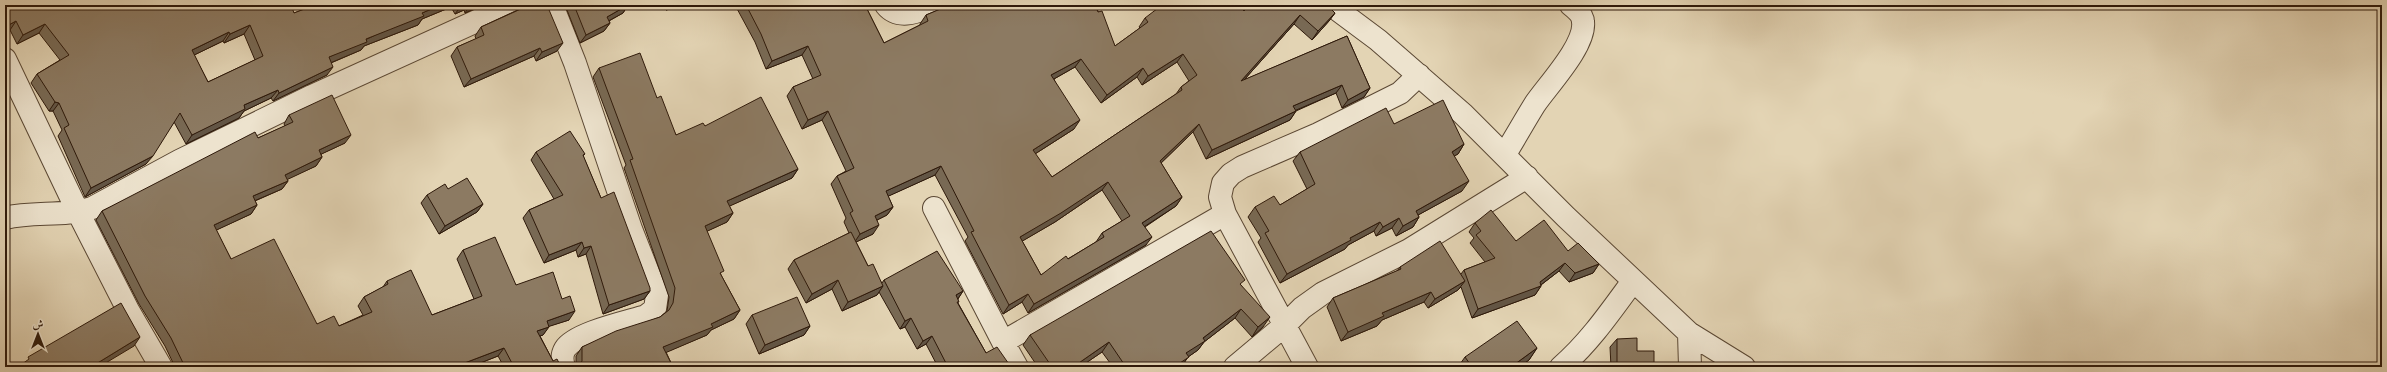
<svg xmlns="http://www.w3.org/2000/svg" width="2387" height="372" font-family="'IM FELL DW Pica',Amiri,serif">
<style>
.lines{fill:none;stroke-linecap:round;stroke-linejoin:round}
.street-casing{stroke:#5b4834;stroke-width:24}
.street{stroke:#ede3ce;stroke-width:22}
.wall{fill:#786954;stroke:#2e190a;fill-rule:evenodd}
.shaded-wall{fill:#625545;stroke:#2e190a}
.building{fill:#8c7a62;stroke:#2e190a;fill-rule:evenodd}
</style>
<rect width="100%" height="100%" fill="#e3d4b4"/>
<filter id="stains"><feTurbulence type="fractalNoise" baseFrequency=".005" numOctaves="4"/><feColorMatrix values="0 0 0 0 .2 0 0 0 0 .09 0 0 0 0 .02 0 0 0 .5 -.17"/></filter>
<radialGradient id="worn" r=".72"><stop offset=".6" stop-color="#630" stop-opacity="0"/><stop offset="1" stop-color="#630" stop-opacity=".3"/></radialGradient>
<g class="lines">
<g class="street-casing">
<path id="street" d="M552 5 575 63 631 229 657 295 655 309 646 316C627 322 575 333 565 349 562 354 562 361 564 367
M886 5C899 21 919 11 936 5
M1331 5 1378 40 1463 114 1566 217 1689 333 1744 367
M5 59 78 212 128 310 161 367
M1505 154C1515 138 1525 120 1535 104 1548 85 1586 45 1583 22 1583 15 1576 9 1571 5
M934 208 1003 342 1225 214
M5 218C34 211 64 217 92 208L179 161 312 96 512 5
M1689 333 1690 367
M1003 342 1017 367
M1235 367 1285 325 1302 308 1323 293 1409 250 1527 177
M1307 367 1225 214 1220 197 1223 183 1231 174 1242 167 1318 134 1400 93 1419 75
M1561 367C1589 343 1611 311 1633 281"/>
</g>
<use href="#street" class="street"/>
</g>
<path class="wall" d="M5 5 294 13 315 5H483L465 13 464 10 455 14 451 7 422 19 418 25 364 46 361 50 331 63 327 75 273 101 271 98 244 111 239 118 186 144 174 122 146 164 85 197 58 136 62 130 53 111H49L31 83 37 74 60 60 39 33 17 44 10 30 5 32ZM244 34 255 60 208 82 194 55 223 41 224 43Z
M524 5H547L557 51 536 61 534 56 464 87 451 56 457 47 476 39 475 36 481 27 524 7Z
M571 5H628L623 13 609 21 610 23 604 31 580 43 567 10Z
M663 5H685L666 10Z
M735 5H865L884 43 920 25V24L926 15 948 6V5H1095L1115 46 1140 28 1139 27 1145 18 1244 11 1335 13 1329 21 1312 40 1294 24 1244 80 1347 36 1370 88 1364 97 1342 108 1336 93 1296 111 1290 120 1206 159 1193 132 1161 163 1182 197 1176 206 1145 227 1146 245 1028 313 1022 302 1003 314 965 241 968 237 935 175 888 196 893 207 887 215 877 220 873 234 856 242 868 266 882 283 884 280 963 291 958 299V303L986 353 1011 367H938L926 344 917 349 905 327 900 329 879 292 877 295 842 311 832 289 806 303 788 269 794 260 849 233 844 222 846 218 831 184 837 176 846 171 822 120 802 129 787 96 793 87 813 79 802 55 766 69 755 42ZM1177 62 1189 81 1181 87 1176 94 1052 177 1035 154 1074 129 1054 79 1075 67 1101 103 1137 77 1142 85ZM1102 190 1122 221 1102 233 1096 242 1041 275 1022 241 1055 222Z
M599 68 657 98 676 135 705 126 798 169 792 178 729 206 733 213 727 222 707 231 721 275 740 310 734 319 711 330 707 335 666 352 673 367H576V356L582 347 660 317 667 311 669 297 624 168 626 165 593 77Z
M289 115 345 143 321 154 322 157 316 166 287 179 288 181 282 189 255 201 257 205 251 214 216 230 231 259 317 324 339 326 363 315 358 306 364 297 383 287 387 281 432 315 474 299 457 259 463 250 569 320 549 326 543 335 540 336 553 361 561 367H504L498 356 470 367H175L165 346 139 304 96 220 102 211 258 138 285 126 284 124Z
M1394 124 1464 144 1458 154 1454 156 1462 191 1418 215 1419 217 1413 227 1396 236 1392 228 1376 236 1374 231 1348 245 1345 249 1280 283 1258 242 1261 238 1248 217 1255 207 1280 205 1307 189 1293 161 1300 152Z
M536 152 585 154 583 156 601 198 650 291 644 299 603 314 586 254 578 257 576 250 544 263 523 218 529 210 554 199 531 160Z
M427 195 483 204 477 212 439 234 421 203Z
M1475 223 1516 241 1568 251 1599 264 1593 273 1569 282 1559 271 1541 285V286L1535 295 1472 318 1461 287 1458 290 1428 308 1424 302 1382 320 1377 326 1341 341 1327 307 1333 298 1397 271 1400 267 1461 274 1464 270 1485 262 1470 243 1474 238 1469 232Z
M1241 285 1263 327 1252 337 1235 318 1204 342 1198 350 1188 357 1181 367H1113L1102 352 1080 367H1038L1023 345 1030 335Z
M752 315 810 326 804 335 759 354 746 324Z
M1617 339 1637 351 1654 367H1611L1610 347Z
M1537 348 1529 360 1519 367H1458L1465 357Z"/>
<path class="shaded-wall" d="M441 5H453L451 7 422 19 418 25 364 46 361 50 323 66 329 57 422 13Z
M463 5H468L464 10 455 14 461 6Z
M470 5H483L465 13Z
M628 5 623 13 601 25 607 17Z
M669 5H685L666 10Z
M1335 13 1329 21 1312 40 1318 31Z
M1300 15 1294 24 1235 90 1241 81Z
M16 21 10 30 5 32V27Z
M610 23 604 31 580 43 586 35Z
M45 24 39 33 17 44 23 35Z
M250 25 244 34 224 43 230 34Z
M229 32 223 41 186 59 192 50Z
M563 43 557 51 536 61 542 52Z
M808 46 802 55 766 69 772 61Z
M540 48 534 56 464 87 471 79Z
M1183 54 1177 62 1142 85 1148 76Z
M1081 59 1075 67 1045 84 1051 75Z
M333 67 327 75 273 101 279 93Z
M1143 68 1137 77 1101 103 1107 95Z
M1342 85 1336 93 1287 114 1293 106Z
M1370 88 1364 97 1342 108 1348 100Z
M278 90 271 98 244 111 239 118 186 144 192 135 244 105Z
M55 102 59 103 53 111H49Z
M828 111 822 120 802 129 808 120Z
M1296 111 1290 120 1206 159 1212 150Z
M1080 120 1074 129 1027 159 1033 150Z
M1199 124 1193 132 1154 170 1160 161Z
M351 135 345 143 313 158 319 150Z
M1464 144 1458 154 1445 161 1452 152Z
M153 156 146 164 85 197 91 188Z
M322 157 316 166 280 183 285 175Z
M941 166 935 175 880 200 886 191Z
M798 169 792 178 721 210 727 201Z
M288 181 282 189 247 204 253 196Z
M1469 181 1462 191 1409 220 1416 211Z
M1108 182 1102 190 1055 222 1014 246 1020 237Z
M1182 197 1176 206 1136 232 1142 223Z
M483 204 477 212 439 234 445 226Z
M257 205 251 214 208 234 214 225Z
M893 207 887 215 869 224 875 216Z
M733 213 727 222 699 235 705 226Z
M1419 217 1413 227 1396 236 1403 226Z
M1399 218 1392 228 1376 236 1383 227Z
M1380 222 1374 231 1348 245 1345 249 1280 283 1287 274 1350 238Z
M879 225 873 234 854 243 860 234Z
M1152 237 1146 245 1028 313 1034 304Z
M582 242 576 250 544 263 549 255Z
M591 246 586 254 578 257 584 248Z
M1565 263 1559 271 1538 287 1541 286 1535 295 1472 318 1478 309 1540 282Z
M1599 264 1593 273 1569 282 1575 273Z
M838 280 832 289 806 303 812 294Z
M1465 281 1458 290 1428 308 1435 299Z
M883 286 877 295 842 311 848 302Z
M650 291 644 299 603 314 609 305Z
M963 291 957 300 956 295Z
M1431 292 1424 302 1382 320 1377 326 1341 341 1348 332 1382 313Z
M1028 294 1022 302 1003 314 1009 305Z
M1241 309 1235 318 1204 342 1198 350 1188 357 1182 366 1181 367H1174L1186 353 1203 338Z
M740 310 734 319 711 330 707 335 658 356 663 347Z
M575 311 569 320 541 329 547 321Z
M1270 317 1263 327 1252 337 1258 327Z
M911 318 905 327 900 329 905 321Z
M810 326 804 335 759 354 765 345Z
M549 327 543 335 531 339 537 331Z
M932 336 926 344 917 349 923 341Z
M140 337 134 346 99 367H91Z
M1109 342 1102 352 1080 367H1073Z
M504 348 498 356 470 367H454Z
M1537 348 1529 360 1519 367H1511Z"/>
<path class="building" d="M5 5H291L294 13 315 5H441L422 13 424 16 366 39 367 42 329 57 333 67 279 93 278 90 244 105 245 109 192 135 180 113 153 156 91 188 64 128 69 125 59 103 55 102 37 74 69 55 45 24 23 35 16 21 5 27ZM250 25 263 56 208 82 192 50 229 32 230 34Z
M526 5H547L563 43 542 52 540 48 471 79 457 47 484 35 481 27 523 8Z
M574 5H628L607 17 610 23 586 35Z
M746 5H865L884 43 928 21 926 15 950 5H1095L1098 12 1102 11 1115 46 1148 22 1145 18 1162 5H1239L1244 11 1249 5H1327L1335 13 1318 31 1300 15 1241 81 1347 36 1370 88 1348 100 1342 85 1293 106 1296 111 1212 150 1199 124 1160 161 1182 197 1142 223 1152 237 1034 304 1028 294 1009 305 971 232 974 231 941 166 886 191 893 207 875 216 879 225 860 234 850 213 853 211 837 176 854 168 828 111 808 120 793 87 821 75 808 46 772 61 761 34ZM1183 54 1197 75 1181 87 1182 90 1052 177 1033 150 1080 120 1051 75 1081 59 1107 95 1143 68 1148 76ZM1108 182 1130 216 1102 233 1104 237 1068 259 1066 256 1041 275 1020 237 1061 213Z
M640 53 657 98 661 96 676 135 703 123 705 126 761 97 798 169 727 201 733 213 705 226 724 271 720 273 740 310 711 324 713 327 663 347 673 367H579L582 361V347L616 331 660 317 669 310 673 303 675 288 630 160 633 159 599 68Z
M332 95 351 135 319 150 322 157 285 175 288 181 253 196 257 205 214 225 231 259 274 239 317 324 334 316 339 326 372 312 364 297 388 284 387 281 411 270 432 315 482 296 463 250 495 237 516 285 553 272 562 299 570 296 575 311 547 321 549 327 537 331 553 361 557 359 561 367H514L504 348 454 367H185L171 338 145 296 102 211 255 132 258 138 293 122 289 115Z
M1443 100 1464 144 1452 152 1469 181 1416 211 1419 217 1403 226 1399 218 1383 227 1380 222 1350 238 1351 240 1287 274 1265 233 1269 231 1255 207 1274 196 1280 205 1315 184 1300 152 1386 108 1394 124Z
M570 131 585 154 583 155 601 198 614 192 650 288V291L609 305 591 246 584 248 582 242 549 255 529 210 563 195 536 152Z
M467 178 483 204 445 226 427 195 445 184 448 189Z
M1491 210 1516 241 1544 220 1568 251 1578 243 1599 264 1575 273 1565 263 1540 282 1541 286 1478 309 1464 270 1495 258 1476 235 1481 231 1475 223Z
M1211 231 1245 280 1240 284 1270 317 1258 327 1241 309 1203 338 1205 341 1186 353 1189 357 1174 367H1126L1109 342 1073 367H1071L1068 363 1062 367H1052L1030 335Z
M851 232 868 266 873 264 883 286 848 302 838 280 812 294 794 260Z
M1440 241 1465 281 1435 299 1431 292 1382 313 1384 316 1348 332 1333 298 1401 269 1400 267Z
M937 251 963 291 956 295 959 302H957L986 353 997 347 1011 367H948L932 336 923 341 911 318 905 321 884 280Z
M797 297 810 326 765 345 752 315Z
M121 303 140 337 91 367H18L29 359 28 357Z
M1517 321 1537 348 1511 367H1472L1465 357Z
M1637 338V351H1654V367H1617V339Z"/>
<rect width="2387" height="372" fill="none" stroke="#e3d4b4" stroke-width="20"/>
<rect x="6" y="6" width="2375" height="360" fill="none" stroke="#2e190a" stroke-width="2"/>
<rect x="10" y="10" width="2367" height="352" fill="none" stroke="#2e190a"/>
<g transform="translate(38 334)" stroke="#ede3ce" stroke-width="3" paint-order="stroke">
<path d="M0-3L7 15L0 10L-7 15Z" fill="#2e190a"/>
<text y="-6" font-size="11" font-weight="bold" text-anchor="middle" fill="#2e190a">ش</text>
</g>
<rect width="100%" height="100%" filter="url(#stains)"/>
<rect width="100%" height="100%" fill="url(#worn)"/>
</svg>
